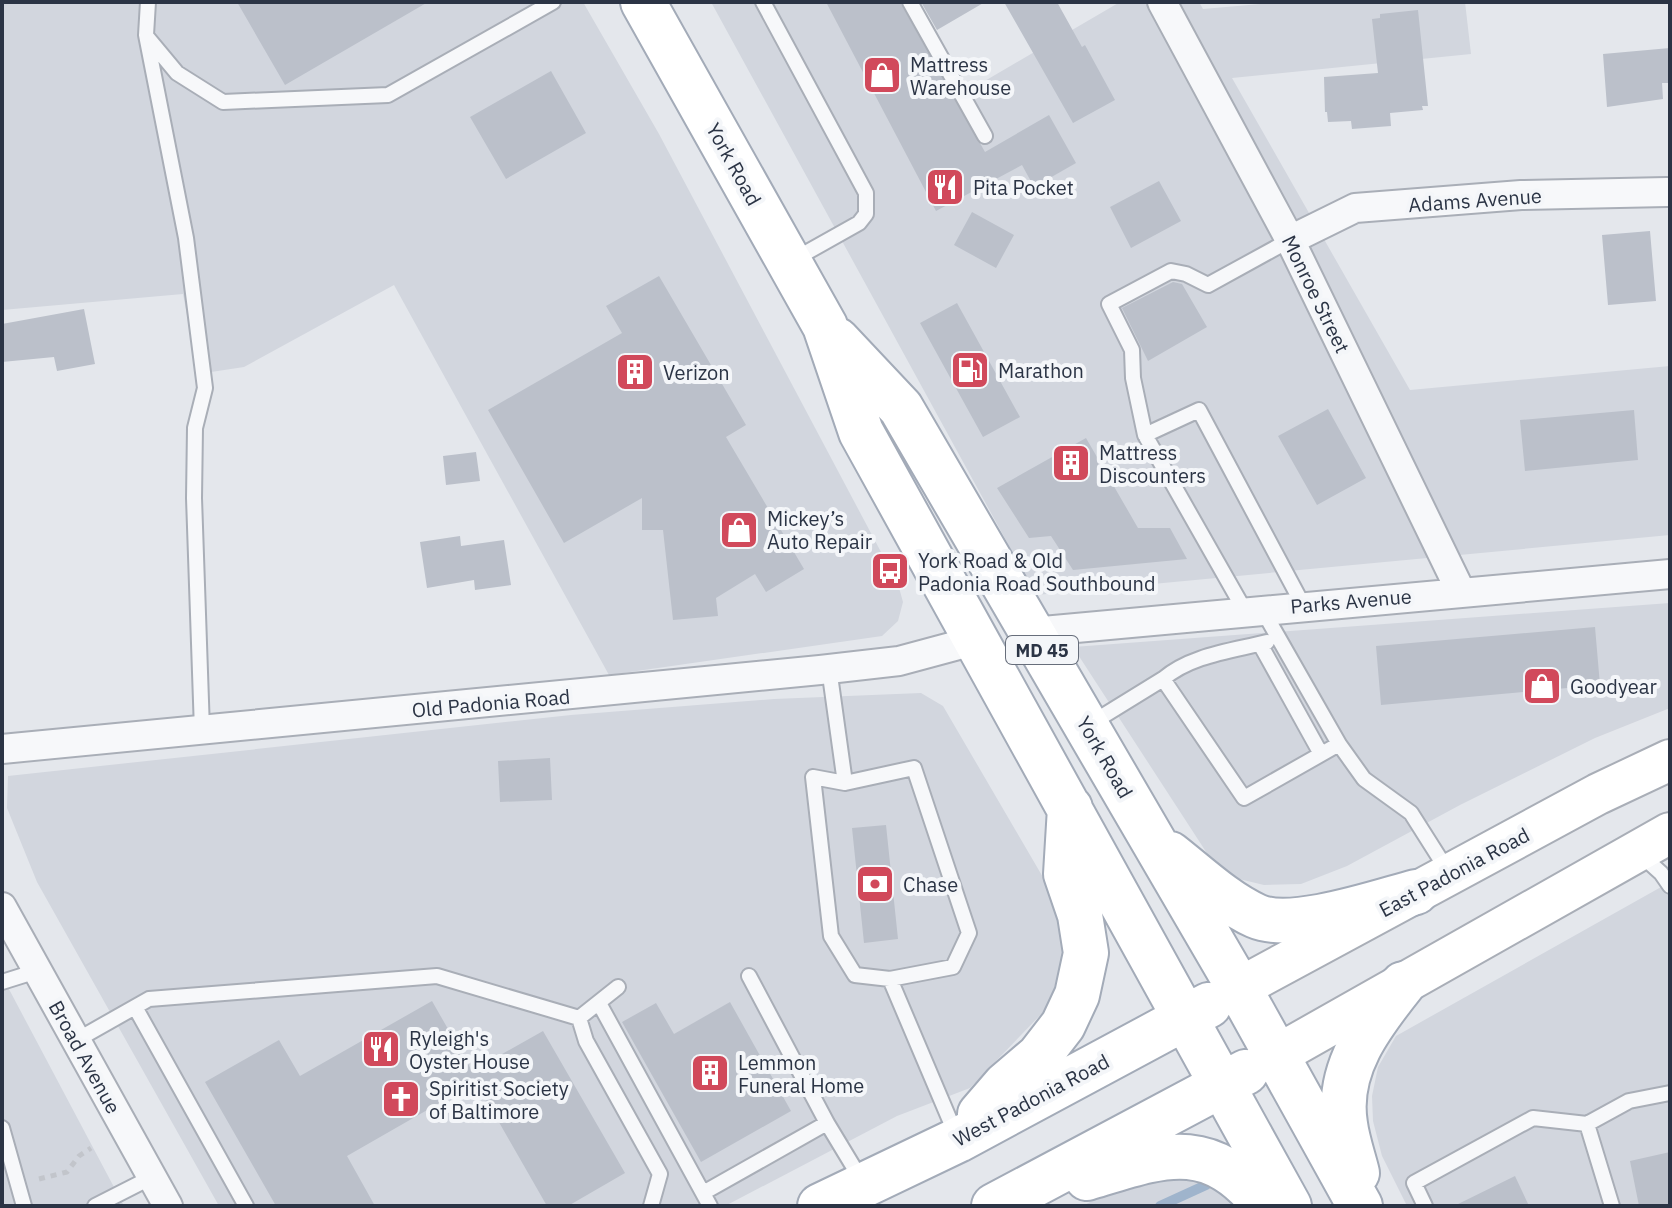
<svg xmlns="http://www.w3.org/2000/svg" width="1672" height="1208" font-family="'IBM Plex Sans',sans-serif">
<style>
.built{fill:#d2d6de}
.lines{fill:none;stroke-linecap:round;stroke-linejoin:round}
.stream{stroke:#9fb4cc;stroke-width:10}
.building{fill:#bbc0ca}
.lane-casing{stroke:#a9aeb7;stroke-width:18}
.street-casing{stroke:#a9aeb7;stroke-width:32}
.secondary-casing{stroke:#a9aeb7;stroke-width:44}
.primary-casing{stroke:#a3abb8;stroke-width:48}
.path{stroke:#c2c5cb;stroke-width:5;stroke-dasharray:6 6;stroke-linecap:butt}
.lane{stroke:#f7f8fa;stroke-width:14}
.street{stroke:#f7f8fa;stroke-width:28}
.secondary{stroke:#fff;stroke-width:40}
.primary{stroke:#fff;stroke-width:44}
.labels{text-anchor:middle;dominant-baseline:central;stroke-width:8;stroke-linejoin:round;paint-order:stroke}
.shield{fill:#f4f6f9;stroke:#676e7b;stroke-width:2}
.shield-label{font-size:18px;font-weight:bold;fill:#2b3445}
.poi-label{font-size:20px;fill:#2b3445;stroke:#f4f6f9;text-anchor:start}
.street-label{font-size:20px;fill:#2b3445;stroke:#f4f6f9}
</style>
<rect width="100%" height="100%" fill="#e4e7ec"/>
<path class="built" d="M2 2H583L659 134 898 584 903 602 898 621 882 636 609 675 394 285 244 367 198 374 183 294 2 310Z
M711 2H918L966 92 1120 2H1199L1203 9 1282 2H1465L1471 54 1232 78 1410 390 1670 366V535L1036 595Z
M1670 603V708L1595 738 1460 805 1347 866 1301 884 1264 885 1235 878 1212 861 1073 647Z
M921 693 943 706 1065 915 1061 963 1049 1006 970 1088 897 1116 725 1206H219L37 882 7 808 8 776 571 715 774 699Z
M1670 882V1206H1407L1382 1156 1373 1121 1372 1096 1378 1067 1396 1036Z
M2 976 124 1206H2Z
M1149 1169 1210 1174 1238 1206H1083Z"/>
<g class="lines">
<path class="stream" d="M1160 1206 1206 1185"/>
</g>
<path class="building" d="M237 2H428L285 85Z
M826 2H900L985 152 1049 115 1076 163 1034 187 1022 165 936 211Z
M921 2H985L937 30Z
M1004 2H1057L1082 47 1085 45 1115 100 1073 123Z
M1418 10 1428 106H1422L1423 110 1390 113 1391 126 1352 129 1351 121 1328 122 1327 112H1325L1324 77 1378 73 1372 19 1380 18V14Z
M1670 48V83H1662L1663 99 1607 107 1603 54Z
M551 71 586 133 506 179 470 117Z
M1159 181 1181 221 1131 248 1110 207Z
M972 212 1014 235 996 268 954 245Z
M1650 231 1656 301 1608 305 1602 235Z
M659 276 746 425 726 437 804 569 766 592 755 574 716 598 718 616 673 620 663 530H642V498L564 543 488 410 622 333 606 306Z
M1173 282 1182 284 1207 327 1148 361 1122 308Z
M957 303 1020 417 983 437 920 323Z
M84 309 95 364 57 371 54 357 2 362V324Z
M1328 409 1366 478 1317 505 1278 436Z
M1634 410 1638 460 1525 471 1520 420Z
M1086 438 1138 528H1170L1187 559 1073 570 1051 536 1029 538 997 488Z
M476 452 480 481 446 485 443 456Z
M460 536 461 546 504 540 511 585 475 590 474 580 427 588 420 542Z
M1595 627 1600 685 1381 705 1376 646Z
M550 758 552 800 500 802 498 761Z
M886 825 898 939 864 943 852 828Z
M432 1001 472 1071 543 1031 625 1173 568 1206H547L476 1082 347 1156 375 1206H276L205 1082 279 1040 300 1076Z
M730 1002 791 1111 701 1162 622 1022 656 1003 674 1034Z
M1670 1152V1206H1639L1630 1161Z
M1515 1176 1529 1206H1454Z"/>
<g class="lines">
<g class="lane-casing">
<path id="lane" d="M148 2 146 35 186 238 205 388 195 428 194 498 202 730
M763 2 866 193V214L859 223 793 260
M910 2 985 136
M147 37 177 73 223 102 388 95 553 2
M1145 435 1133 378 1132 350 1109 304 1171 271 1186 274 1208 285 1290 240
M1262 609 1339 744 1364 779 1411 813 1449 873
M1245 611 1145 435 1199 410 1303 605
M1260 644 1321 754
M829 668 845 783
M1163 679C1191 655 1232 651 1267 642
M1090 724 1163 679 1244 798 1339 744
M914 768 969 933 953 967 890 979 855 975 831 936 813 777 845 783Z
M1640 854 1661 873 1670 886
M749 976 827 1123 862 1181
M890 979 957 1137
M2 982 37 971
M599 1003 710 1206
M135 1007 246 1206
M579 1018 586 1041 660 1174 651 1206
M75 1041 149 999 437 976 579 1018 618 987
M1587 1124 1612 1206
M2 1128 24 1206
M703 1193 827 1123
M95 1206 152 1177
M1425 1206 1414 1183 1533 1118 1587 1124 1629 1101 1670 1093"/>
</g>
<g class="street-casing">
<path id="street" d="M1162 2 1290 240 1461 592
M1290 240 1355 208 1521 195 1667 192
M1032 632 1670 574
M2 749 820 670 899 661 977 640
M2 907 168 1206"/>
</g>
<g class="secondary-casing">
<path id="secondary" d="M1239 988 1598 794 1670 760
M1277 1055 1670 833"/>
</g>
<g class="primary-casing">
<path id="primary" d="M643 2 825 326 861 432 1289 1206
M837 340 901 408 1239 988 1360 1206
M1170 854C1197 875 1225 902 1256 916 1292 932 1378 902 1416 892
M980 1114 1005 1085 1039 1056 1063 1025 1077 995 1086 953 1080 915 1066 874 1070 808
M1357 1173C1353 1157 1347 1140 1345 1124 1336 1069 1371 1024 1403 984
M1087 1178C1163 1155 1208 1135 1265 1206
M820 1206 958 1140 1209 1005
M994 1206 1246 1072"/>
</g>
<path class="path" d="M39 1179 67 1172 79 1156 91 1148"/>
<use href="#lane" class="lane"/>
<use href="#street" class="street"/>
<use href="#secondary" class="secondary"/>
<use href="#primary" class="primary"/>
</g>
<defs>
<g id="shop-square" transform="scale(2)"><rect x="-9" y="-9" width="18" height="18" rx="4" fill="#d1495b" stroke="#f4f6f9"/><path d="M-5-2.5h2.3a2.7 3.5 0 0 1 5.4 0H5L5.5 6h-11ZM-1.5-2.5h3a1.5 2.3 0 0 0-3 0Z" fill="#fff"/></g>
<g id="restaurant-square" transform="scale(2)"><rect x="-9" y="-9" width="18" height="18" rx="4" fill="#d1495b" stroke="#f4f6f9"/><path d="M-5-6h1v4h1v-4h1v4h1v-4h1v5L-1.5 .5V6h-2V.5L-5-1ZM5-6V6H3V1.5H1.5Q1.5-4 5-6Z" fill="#fff"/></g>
<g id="fuel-square" transform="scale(2)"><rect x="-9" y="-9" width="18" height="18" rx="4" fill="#d1495b" stroke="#f4f6f9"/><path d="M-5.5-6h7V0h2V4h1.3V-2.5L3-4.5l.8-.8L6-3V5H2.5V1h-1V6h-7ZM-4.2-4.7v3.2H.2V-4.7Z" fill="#fff"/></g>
<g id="building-square" transform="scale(2)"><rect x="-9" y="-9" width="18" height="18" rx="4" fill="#d1495b" stroke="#f4f6f9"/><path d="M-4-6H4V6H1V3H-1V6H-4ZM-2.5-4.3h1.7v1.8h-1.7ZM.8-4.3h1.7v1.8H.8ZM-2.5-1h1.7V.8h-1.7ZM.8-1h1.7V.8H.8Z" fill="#fff"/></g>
<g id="bus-square" transform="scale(2)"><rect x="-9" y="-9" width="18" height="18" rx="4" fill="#d1495b" stroke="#f4f6f9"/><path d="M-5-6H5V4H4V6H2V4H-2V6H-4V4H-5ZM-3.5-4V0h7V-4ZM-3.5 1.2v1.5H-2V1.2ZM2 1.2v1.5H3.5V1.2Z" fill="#fff"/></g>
<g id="bank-square" transform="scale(2)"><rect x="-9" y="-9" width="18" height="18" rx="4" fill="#d1495b" stroke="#f4f6f9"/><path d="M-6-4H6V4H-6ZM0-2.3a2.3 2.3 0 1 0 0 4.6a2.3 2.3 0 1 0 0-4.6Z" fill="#fff"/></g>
<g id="church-square" transform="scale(2)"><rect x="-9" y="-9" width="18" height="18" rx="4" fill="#d1495b" stroke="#f4f6f9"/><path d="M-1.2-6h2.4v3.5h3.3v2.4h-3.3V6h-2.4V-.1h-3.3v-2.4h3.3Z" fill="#fff"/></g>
</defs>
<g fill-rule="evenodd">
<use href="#shop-square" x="882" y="75"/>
<use href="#restaurant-square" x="945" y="187"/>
<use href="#fuel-square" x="970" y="370"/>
<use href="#building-square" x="635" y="372"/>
<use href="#building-square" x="1071" y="463"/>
<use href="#shop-square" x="739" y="530"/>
<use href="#bus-square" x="890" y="571"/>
<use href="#shop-square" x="1542" y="686"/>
<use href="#bank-square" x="875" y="884"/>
<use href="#restaurant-square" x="381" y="1049"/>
<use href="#building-square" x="710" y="1073"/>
<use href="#church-square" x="401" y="1099"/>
</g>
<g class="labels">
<rect class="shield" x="1006" y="636" width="72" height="28" rx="6"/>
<g class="shield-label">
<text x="1042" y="650">MD 45</text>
</g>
<g class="poi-label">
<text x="910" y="64">Mattress<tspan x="910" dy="23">Warehouse</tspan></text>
<text x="973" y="187">Pita Pocket</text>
<text x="998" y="370">Marathon</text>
<text x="663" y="372">Verizon</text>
<text x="1099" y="452">Mattress<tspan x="1099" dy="23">Discounters</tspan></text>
<text x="767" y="518">Mickey’s<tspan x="767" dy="23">Auto Repair</tspan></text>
<text x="918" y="560">York Road &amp; Old<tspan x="918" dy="23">Padonia Road Southbound</tspan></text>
<text x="1570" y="686">Goodyear</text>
<text x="903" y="884">Chase</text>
<text x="409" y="1038">Ryleigh's<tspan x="409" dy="23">Oyster House</tspan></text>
<text x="738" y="1062">Lemmon<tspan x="738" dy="23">Funeral Home</tspan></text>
<text x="429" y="1088">Spiritist Society<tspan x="429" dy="23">of Baltimore</tspan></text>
</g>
<g class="street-label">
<text transform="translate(734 164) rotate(61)">York Road</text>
<text transform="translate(1475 200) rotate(-4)">Adams Avenue</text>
<text transform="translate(1316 294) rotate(64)">Monroe Street</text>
<text transform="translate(1351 601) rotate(-5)">Parks Avenue</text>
<text transform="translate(491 703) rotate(-5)">Old Padonia Road</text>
<text transform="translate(1105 757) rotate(60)">York Road</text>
<text transform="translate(1454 872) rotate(-28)">East Padonia Road</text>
<text transform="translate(85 1057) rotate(61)">Broad Avenue</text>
<text transform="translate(1031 1100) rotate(-28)">West Padonia Road</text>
</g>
</g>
<rect width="1672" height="1208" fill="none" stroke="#2b3445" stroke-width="8"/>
</svg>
